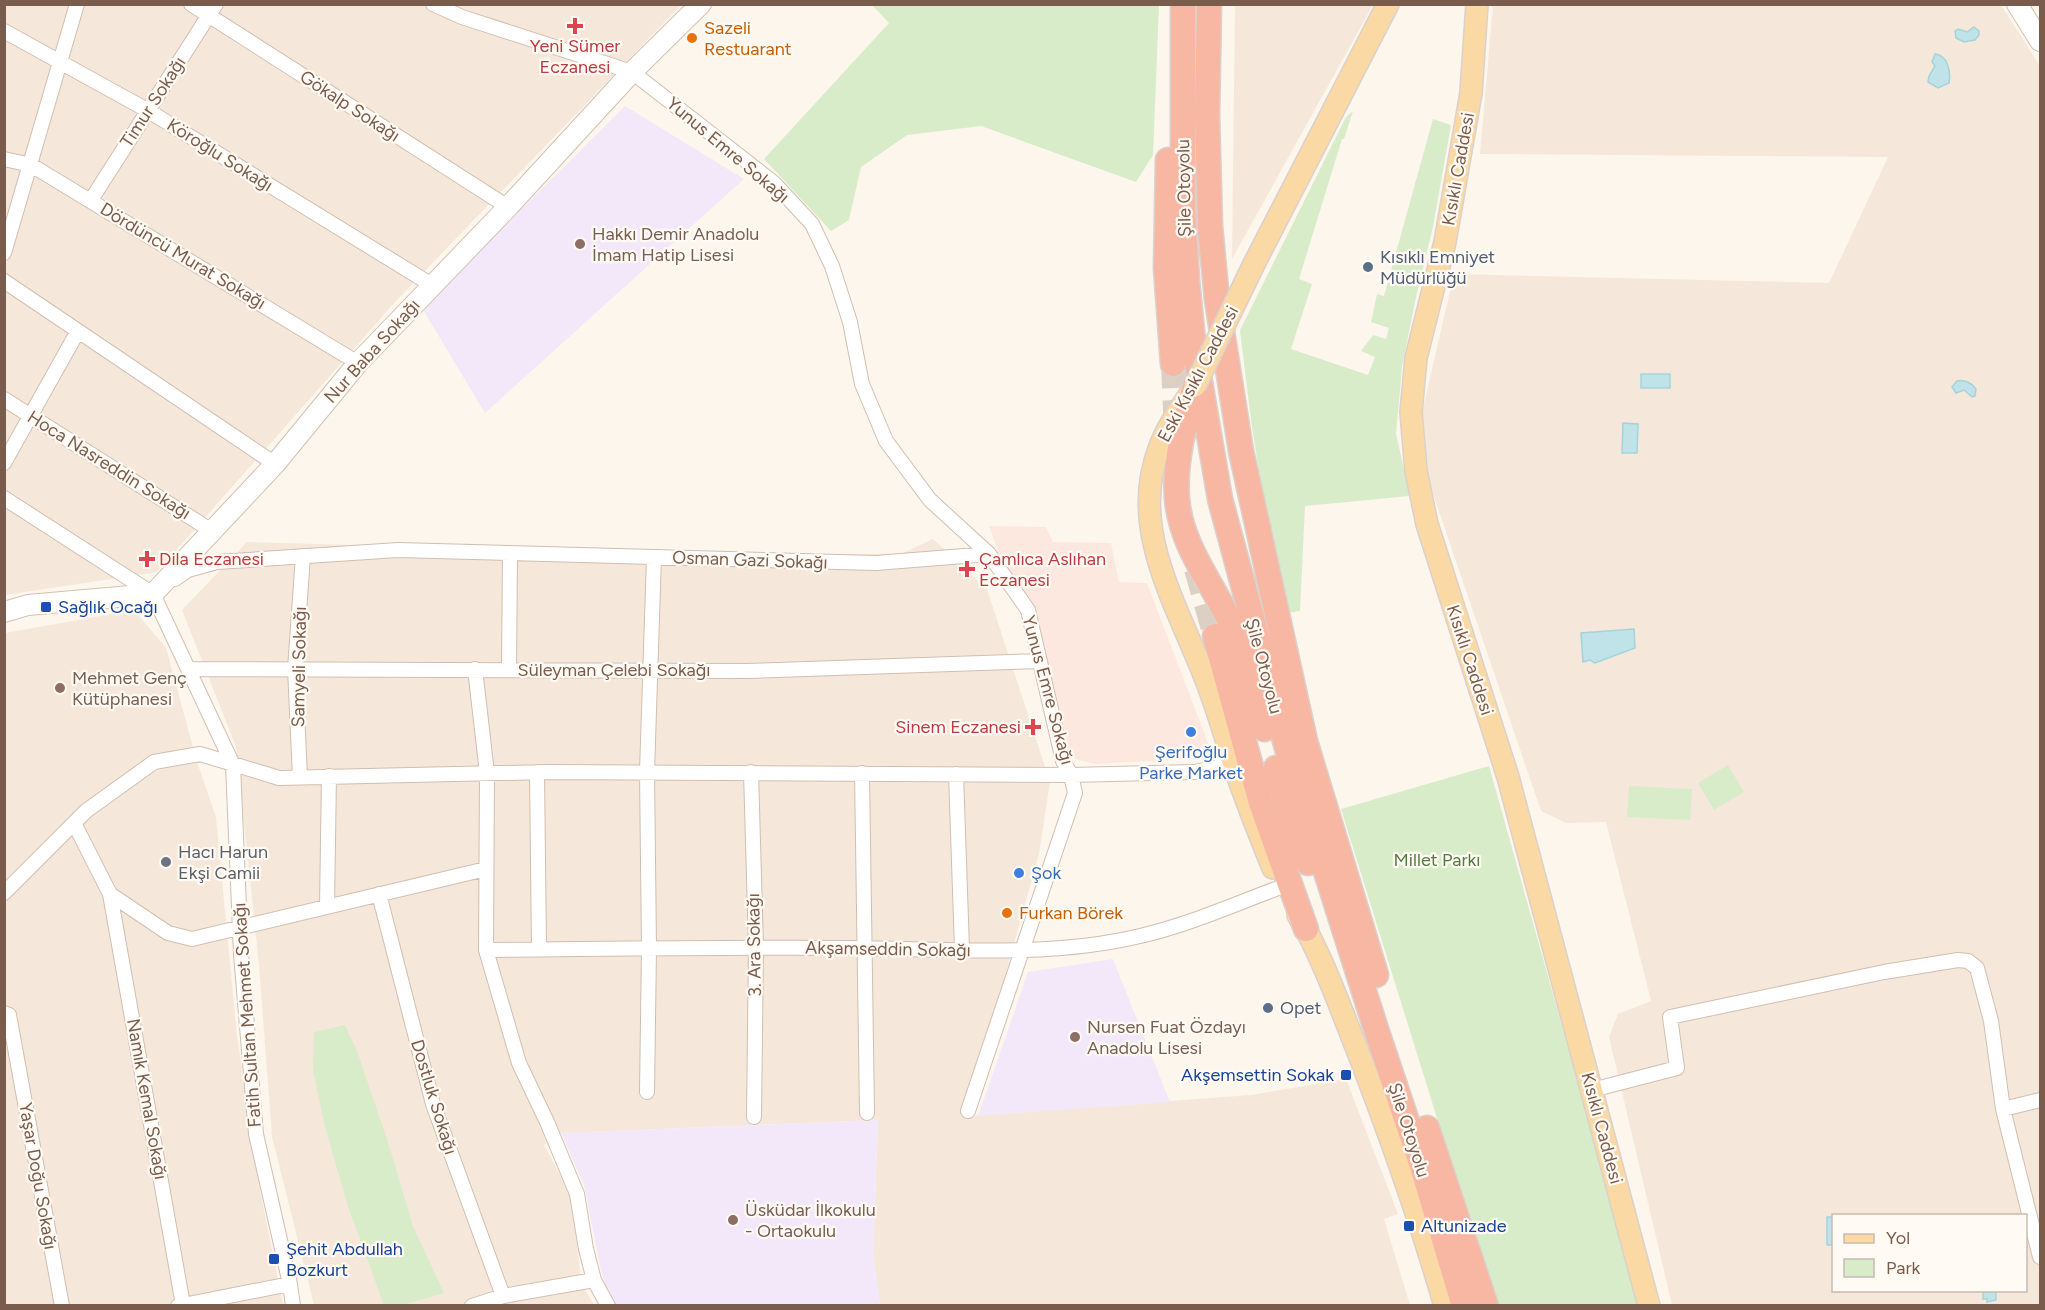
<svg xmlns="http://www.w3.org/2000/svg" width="2045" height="1310" font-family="Figtree,sans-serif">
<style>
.residential{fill:#f5e8da;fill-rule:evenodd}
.commercial{fill:#fde8e0}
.education{fill:#f3e8fa}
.green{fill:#d8ecc9}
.water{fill:#bfe3e8;stroke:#a5d3da;stroke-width:1.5}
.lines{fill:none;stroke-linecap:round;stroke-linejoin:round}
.highway-tunnel{stroke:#dcd0c4;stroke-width:24;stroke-dasharray:24 12;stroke-linecap:butt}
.street-casing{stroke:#d1beb0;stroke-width:16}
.secondary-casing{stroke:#d6c0b0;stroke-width:22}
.primary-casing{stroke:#dad1cd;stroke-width:24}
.highway-casing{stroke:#dad1cd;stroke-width:27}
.street{stroke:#fff;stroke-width:14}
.secondary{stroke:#fff;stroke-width:20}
.primary{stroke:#fbd9a5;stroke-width:21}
.highway{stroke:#f7b7a3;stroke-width:24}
.primary-bridge-casing{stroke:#dad1cd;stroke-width:24;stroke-linecap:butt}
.primary-bridge{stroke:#fbd9a5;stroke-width:21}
.health-dot{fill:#e0444e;stroke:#fffaf3;stroke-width:2}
.food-dot{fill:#e8710a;stroke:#fffaf3;stroke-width:2}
.education-dot{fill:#8d6e63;stroke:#fffaf3;stroke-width:2}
.service-dot{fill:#5c6f8a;stroke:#fffaf3;stroke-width:2}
.transit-dot{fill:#1a4fb4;stroke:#fffaf3;stroke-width:2}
.shop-dot{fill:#3f7fe0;stroke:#fffaf3;stroke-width:2}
.worship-dot{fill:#6b7280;stroke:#fffaf3;stroke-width:2}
.labels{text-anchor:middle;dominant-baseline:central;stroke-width:4.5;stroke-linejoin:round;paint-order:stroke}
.food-label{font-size:18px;fill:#c56008;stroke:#fffaf3;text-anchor:start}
.health-label{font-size:18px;fill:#be3a42;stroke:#fffaf3;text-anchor:start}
.street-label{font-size:18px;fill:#7a5c4d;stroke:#fffaf3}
.education-label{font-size:18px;fill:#785e54;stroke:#fffaf3;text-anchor:start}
.service-label{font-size:18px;fill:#4e5e75;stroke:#fffaf3;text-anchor:start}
.transit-label{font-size:18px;fill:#164399;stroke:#fffaf3;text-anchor:start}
.shop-label{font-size:18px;fill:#366cbe;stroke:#fffaf3}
.worship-label{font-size:18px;fill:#5b616d;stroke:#fffaf3;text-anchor:start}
.park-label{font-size:18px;fill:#537a41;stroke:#fffaf3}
</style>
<rect width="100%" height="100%" fill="#fdf6ec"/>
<path class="residential" d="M5 5H681L395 302 157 572 5 595Z
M1235 5H1373L1232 259Z
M1493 5H2001L2040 66V1305H1672L1609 1037 1618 1014 1651 1001 1606 822 1566 823 1541 811 1427 476 1422 412 1454 274 1829 283 1888 157 1480 154ZM1834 1216H2026V1290H1834Z
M933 539 987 589 1050 782 1039 854 966 1116 1251 1095 1346 1079 1398 1214 1384 1219 1410 1305H880L873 1255 878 1120 561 1133 544 1145 573 1199 581 1283 594 1305H314L272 1137 259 965 236 747 182 610 247 542 722 555 901 554Z
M134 610 166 648 197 762 216 817 237 1036 263 1205 283 1305 5 1306V633Z"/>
<path class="commercial" d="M989 526 1046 527 1053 542 1111 543 1119 582 1147 583 1213 756 1190 759 1094 764 1072 758Z"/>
<path class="education" d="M625 106 744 179 485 413 422 308Z
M1113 959 1170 1102 978 1116 1028 972Z
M878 1120 873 1255 880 1305H616L609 1297 600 1266 584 1185 561 1133Z"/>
<path class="green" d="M872 5H1159L1153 155 1136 182 981 126 907 135 861 167 849 220 831 231 764 159 889 23Z
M1353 111 1344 139H1342L1299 279 1312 284 1291 349 1368 375 1375 357 1361 351 1373 335 1386 339 1389 328 1371 322 1377 294 1384 296 1433 119 1451 125 1433 227 1416 297 1402 367 1396 434 1410 496 1305 506 1300 611 1287 613 1266 516 1251 420 1240 330 1346 117Z
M1728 765 1744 792 1714 810 1698 783Z
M1489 766 1634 1283 1640 1305H1495L1341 809Z
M1629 786 1692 789 1690 820 1627 817Z
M345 1025 357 1051 388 1142 413 1226 444 1293 403 1305H384L348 1207 324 1123 313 1070 314 1032Z"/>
<path class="water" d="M1974 27 1979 31V35L1975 40 1964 42 1956 38 1955 31 1958 29 1967 32Z
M1935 54C1948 55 1951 72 1949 83L1938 88 1928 82 1929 76 1935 66 1932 62Z
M1641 374H1670V388H1641Z
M1957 381C1964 379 1972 383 1976 389L1975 396 1972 397 1964 390 1956 393 1952 387Z
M1623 423 1638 424 1637 453H1622Z
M1634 629 1635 648 1595 663 1590 660 1583 662 1581 633Z
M1827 1217H1833V1245H1827Z
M1983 1291H1996V1300L1987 1302V1299H1983Z"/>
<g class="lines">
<path class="highway-tunnel" d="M1173 364 1176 431
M1196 569 1215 636"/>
<g class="street-casing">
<path id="street" d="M191 4 508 207
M433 4 462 17 632 72 774 183 812 224 832 266 850 322 862 384 886 441 930 500 989 554 1028 610 1063 761 1071 775 1075 793 968 1111
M4 31 147 110 432 285
M4 159 31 165 358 363
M91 200 216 4
M4 253 77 4
M4 281 275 464
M4 399 212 531
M4 463 78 331
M4 498 153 594
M175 579 188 570 217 562 398 550 876 563 989 554
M153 594 233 765 241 954 256 1134 290 1284 293 1306
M188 669 747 671 1040 661
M475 669 487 773 486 950 519 1063 547 1122 577 1194 586 1249 594 1280 608 1306
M509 670 510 553
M537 772 539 949
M751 772 756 947 754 1117
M862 773 867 1113
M956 774 962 949
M300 777 295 669 303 556
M74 823 110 894 168 933 192 939 486 869
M4 893 86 811 154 762 200 754 279 778 548 772 1071 775 1194 772 1216 768 1222 764 1225 759V745
M110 894 183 1305
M379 894 433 1104 503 1296
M327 906 329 776
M486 950C609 949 731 947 854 948 947 949 1049 958 1140 936 1188 925 1235 904 1281 887
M4 1013 9 1015 62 1306
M1592 1090 1677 1068 1670 1017 1884 972 1958 960 1968 961 1977 968 1991 1021 2003 1109 2040 1257
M647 1092 649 948 647 772 654 557
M2003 1109 2040 1100
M178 1306 290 1284
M472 1306 503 1296 594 1280"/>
</g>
<g class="secondary-casing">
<path id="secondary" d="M2017 4 2040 41
M4 612 28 605 153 594 275 464 358 363 508 207 632 72 701 4"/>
</g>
<g class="primary-casing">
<path id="primary" d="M1477 4 1471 93 1445 242 1416 358 1411 412 1416 471 1427 524 1508 777 1649 1306
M1255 262 1388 4
M1190 394C1178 412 1166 429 1159 449 1127 532 1182 613 1209 688 1219 715 1227 743 1236 771 1247 804 1260 836 1273 868
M1298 915C1322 956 1340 1007 1358 1052 1390 1135 1420 1219 1445 1306"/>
</g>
<g class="highway-casing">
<path id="highway" d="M1183 4V208L1187 280 1193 341 1220 499 1288 752 1375 1026 1421 1163 1464 1306
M1209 4 1207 115 1210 226 1217 300 1241 451 1305 741 1376 975
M1168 160 1166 268 1173 364
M1195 386C1185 422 1174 461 1177 499 1181 547 1214 585 1233 628 1246 661 1254 695 1264 729
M1215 636 1261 803 1306 929
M1276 768 1294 828 1308 863
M1427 1128 1486 1306"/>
</g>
<use href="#street" class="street"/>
<use href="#secondary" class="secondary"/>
<use href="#primary" class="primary"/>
<use href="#highway" class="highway"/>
<g class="primary-bridge-casing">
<path id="primary-bridge" d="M1195 386 1255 262"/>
</g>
<use href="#primary-bridge" class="primary-bridge"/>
</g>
<g class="health-dot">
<path d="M572 17h6v6h6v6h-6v6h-6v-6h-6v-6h6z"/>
<path d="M144 550h6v6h6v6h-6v6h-6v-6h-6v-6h6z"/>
<path d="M964 560h6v6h6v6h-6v6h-6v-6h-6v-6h6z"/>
<path d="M1030 718h6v6h6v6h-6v6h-6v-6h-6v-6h6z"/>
</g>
<g class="food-dot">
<circle cx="692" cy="38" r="6"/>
<circle cx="1007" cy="913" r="6"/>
</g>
<g class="education-dot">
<circle cx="580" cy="244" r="6"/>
<circle cx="60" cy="688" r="6"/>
<circle cx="1075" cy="1037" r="6"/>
<circle cx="733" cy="1220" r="6"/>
</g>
<g class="service-dot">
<circle cx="1368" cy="267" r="6"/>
<circle cx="1268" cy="1008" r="6"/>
</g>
<g class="transit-dot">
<rect x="40" y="601" width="12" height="12" rx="3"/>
<rect x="1340" y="1069" width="12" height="12" rx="3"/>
<rect x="1403" y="1220" width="12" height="12" rx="3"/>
<rect x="268" y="1253" width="12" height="12" rx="3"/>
</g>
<g class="shop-dot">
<circle cx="1191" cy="732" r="6"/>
<circle cx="1019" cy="873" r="6"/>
</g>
<circle class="worship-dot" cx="166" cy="862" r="6"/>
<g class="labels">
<g class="food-label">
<text x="704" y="28">Sazeli<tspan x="704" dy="21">Restuarant</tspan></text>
<text x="1019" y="913">Furkan Börek</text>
</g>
<g class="health-label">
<text x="575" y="46" text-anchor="middle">Yeni Sümer<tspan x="575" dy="21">Eczanesi</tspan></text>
<text x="159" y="559">Dila Eczanesi</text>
<text x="979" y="559">Çamlıca Aslıhan<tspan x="979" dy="21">Eczanesi</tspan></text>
<text x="1021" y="727" text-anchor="end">Sinem Eczanesi</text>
</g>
<g class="street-label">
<text transform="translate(153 102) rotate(-57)">Timur Sokağı</text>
<text transform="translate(350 106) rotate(33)">Gökalp Sokağı</text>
<text transform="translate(728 150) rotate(40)">Yunus Emre Sokağı</text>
<text transform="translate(220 155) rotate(32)">Köroğlu Sokağı</text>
<text transform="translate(1458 169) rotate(-80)">Kısıklı Caddesi</text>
<text transform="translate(1184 188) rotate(-91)">Şile Otoyolu</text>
<text transform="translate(183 256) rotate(31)">Dördüncü Murat Sokağı</text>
<text transform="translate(372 351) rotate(-48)">Nur Baba Sokağı</text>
<text transform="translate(1198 374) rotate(-62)">Eski Kısıklı Caddesi</text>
<text transform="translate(109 465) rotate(32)">Hoca Nasreddin Sokağı</text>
<text transform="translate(750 560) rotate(2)">Osman Gazi Sokağı</text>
<text transform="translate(1470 660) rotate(72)">Kısıklı Caddesi</text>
<text transform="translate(1264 666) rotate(75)">Şile Otoyolu</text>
<text transform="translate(299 667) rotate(-89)">Samyeli Sokağı</text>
<text x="614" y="670">Süleyman Çelebi Sokağı</text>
<text transform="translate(1048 690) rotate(75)">Yunus Emre Sokağı</text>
<text transform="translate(754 945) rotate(-91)">3. Ara Sokağı</text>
<text transform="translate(888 949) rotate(1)">Akşamseddin Sokağı</text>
<text transform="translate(247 1015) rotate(-94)">Fatih Sultan Mehmet Sokağı</text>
<text transform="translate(434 1097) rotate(73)">Dostluk Sokağı</text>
<text transform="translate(147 1099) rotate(80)">Namık Kemal Sokağı</text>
<text transform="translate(1602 1128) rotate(75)">Kısıklı Caddesi</text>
<text transform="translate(1409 1130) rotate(72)">Şile Otoyolu</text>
<text transform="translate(38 1176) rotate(80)">Yaşar Doğu Sokağı</text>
</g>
<g class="education-label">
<text x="592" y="234">Hakkı Demir Anadolu<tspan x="592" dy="21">İmam Hatip Lisesi</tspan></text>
<text x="72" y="678">Mehmet Genç<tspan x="72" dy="21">Kütüphanesi</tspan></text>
<text x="1087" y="1027">Nursen Fuat Özdayı<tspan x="1087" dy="21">Anadolu Lisesi</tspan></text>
<text x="745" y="1210">Üsküdar İlkokulu<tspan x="745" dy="21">- Ortaokulu</tspan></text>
</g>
<g class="service-label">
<text x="1380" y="257">Kısıklı Emniyet<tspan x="1380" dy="21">Müdürlüğü</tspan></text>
<text x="1280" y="1008">Opet</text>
</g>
<g class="transit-label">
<text x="58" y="607">Sağlık Ocağı</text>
<text x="1334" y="1075" text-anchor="end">Akşemsettin Sokak</text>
<text x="1421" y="1226">Altunizade</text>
<text x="286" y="1249">Şehit Abdullah<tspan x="286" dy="21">Bozkurt</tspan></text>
</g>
<g class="shop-label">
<text x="1191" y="752">Şerifoğlu<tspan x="1191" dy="21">Parke Market</tspan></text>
<text x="1031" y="873" text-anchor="start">Şok</text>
</g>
<g class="worship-label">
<text x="178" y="852">Hacı Harun<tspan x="178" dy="21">Ekşi Camii</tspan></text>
</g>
<g class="park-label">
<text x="1437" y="860">Millet Parkı</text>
</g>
</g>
<rect width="2045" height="1310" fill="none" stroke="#7a5c4d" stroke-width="12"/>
<rect x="1832" y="1214" width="195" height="78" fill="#fffaf3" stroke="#cabbb1" stroke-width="1.5"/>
<rect x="1844" y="1234" width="30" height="9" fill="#fbd9a5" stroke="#cabbb1" stroke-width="1.5"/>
<text x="1886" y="1244" font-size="18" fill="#7a5c4d">Yol</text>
<rect x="1844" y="1259" width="30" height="18" fill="#d8ecc9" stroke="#cabbb1" stroke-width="1.5"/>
<text x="1886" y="1274" font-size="18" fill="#7a5c4d">Park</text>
</svg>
